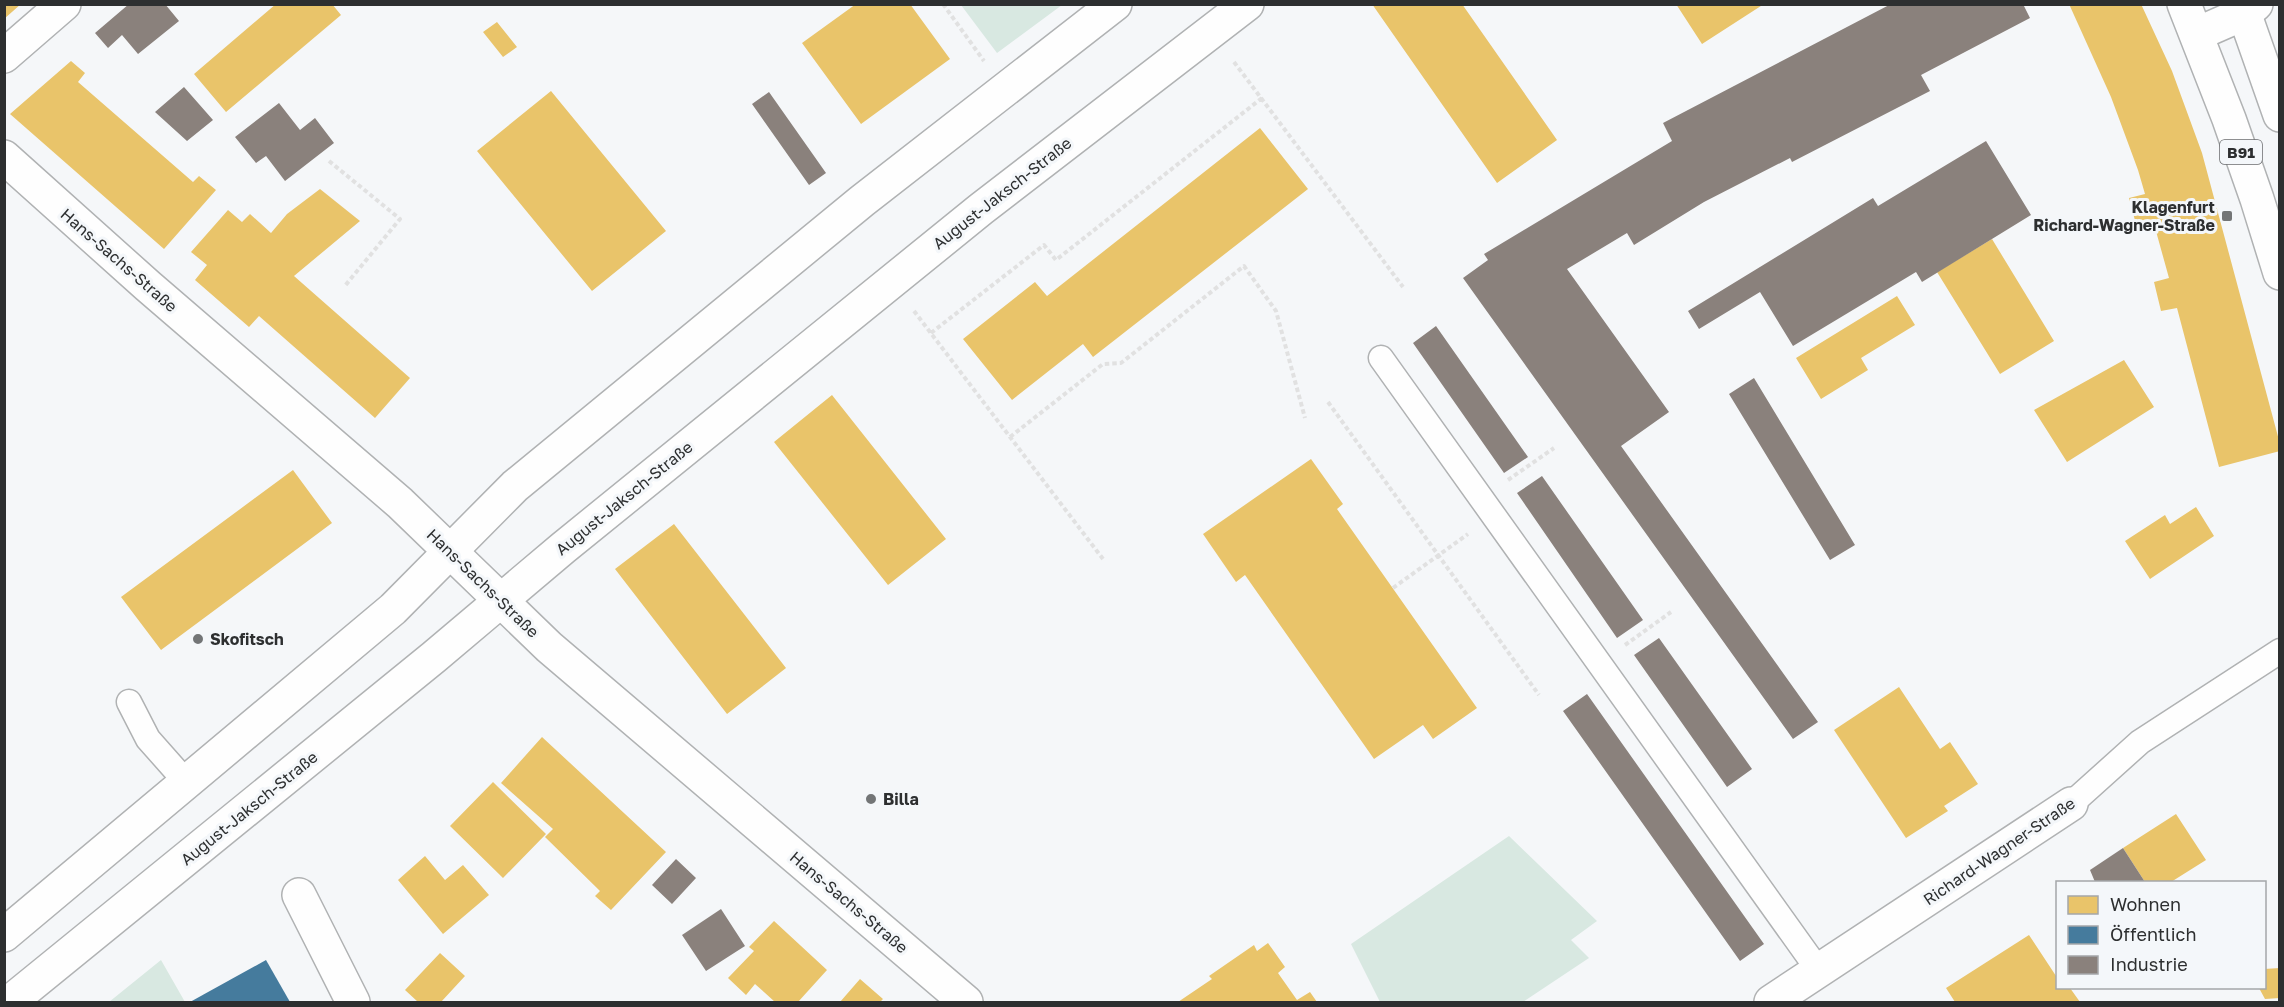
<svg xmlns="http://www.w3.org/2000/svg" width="2284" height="1007" font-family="'Golos Text',sans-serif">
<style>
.green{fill:#d8e8e1}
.homes{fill:#e9c46a}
.public{fill:#457b9d}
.industry{fill:#8a817c}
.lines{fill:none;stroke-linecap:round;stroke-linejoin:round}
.service-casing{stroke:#b0b2b3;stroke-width:27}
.minor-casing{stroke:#b0b2b3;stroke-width:36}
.primary-casing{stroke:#b0b2b3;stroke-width:36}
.path{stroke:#e1e1e1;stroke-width:4;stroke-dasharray:4.5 3;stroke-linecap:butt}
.service{stroke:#fefefe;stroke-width:24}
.minor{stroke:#fefefe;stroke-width:33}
.primary{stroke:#fefefe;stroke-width:33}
.poi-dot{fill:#737576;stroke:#f4f7fa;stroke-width:2}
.labels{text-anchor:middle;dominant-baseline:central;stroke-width:6;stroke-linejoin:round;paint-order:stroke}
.shield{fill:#f4f7fa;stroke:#696b6d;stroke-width:1.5}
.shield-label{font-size:15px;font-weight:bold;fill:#2d2f30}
.street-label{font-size:16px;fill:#2d2f30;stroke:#f4f7fa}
.poi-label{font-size:16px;font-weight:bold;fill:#2d2f30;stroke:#f4f7fa;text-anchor:start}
</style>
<rect width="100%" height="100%" fill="#f5f7f9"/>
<path class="green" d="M961 5H1062L997 53Z
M1509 836 1597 921 1571 940 1589 958 1523 1002H1380L1351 944Z
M161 960 185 1002H109Z"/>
<path class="homes" d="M4 4H21L4 19Z
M276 4H332L341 15 226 112 194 74Z
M856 4H910L950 59 861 124 802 43Z
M1372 4H1462L1557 140 1497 183Z
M1676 4H1764L1702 44Z
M2069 4H2141L2172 71 2202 153 2280 444V451L2219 467 2177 308 2161 311 2154 282 2169 278 2154 224 2137 228 2129 198 2145 194 2138 170 2111 97Z
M497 22 517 47 503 57 483 32Z
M71 61 85 73 78 82 193 182 199 176 216 190 164 249 10 114Z
M551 91 666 231 592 291 477 151Z
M1260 128 1308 189 1093 357 1083 344 1012 400 963 339 1035 282 1047 296Z
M320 189 360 221 294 276 410 378 375 418 259 316 249 327 195 280 207 265 191 252 228 210 242 222 250 214 271 233 287 214Z
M1992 239 2054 341 2000 374 1937 272Z
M1897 296 1915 325 1861 358 1868 370 1821 399 1796 358Z
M2124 360 2154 407 2067 462 2034 410Z
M832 395 946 539 888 585 774 442Z
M1311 459 1343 504 1337 509 1477 708 1433 739 1423 725 1374 759 1245 575 1236 582 1203 534Z
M293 470 332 523 161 650 121 597Z
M2196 507 2214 536 2150 579 2125 541 2165 515 2170 524Z
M674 524 786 668 727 714 615 569Z
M1899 687 1940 749 1950 742 1978 784 1944 806 1948 811 1906 838 1834 730Z
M542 737 666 852 611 910 595 896 600 891 545 837 553 829 501 783Z
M493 782 546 834 503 878 450 826Z
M2176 814 2206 860 2171 882H2145L2123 848Z
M425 856 445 880 463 865 489 895 443 934 398 880Z
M774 921 827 970 798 1002H775L755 984 746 995 728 978 754 951 749 947Z
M2029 935 2058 979V988H2070L2080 1002H1955L1946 988Z
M1268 943 1285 967 1278 973 1297 1000 1310 992 1317 1002H1178L1212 979 1209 976 1254 945 1257 951Z
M440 953 465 976 441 1002H418L405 990Z
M2280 968V998L2265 999 2259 988H2264V969Z
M860 979 883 999 880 1002H840Z"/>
<path class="public" d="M266 960 290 1002H190Z"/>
<path class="industry" d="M129 4H165L179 21 138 54 122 35 108 48 95 33Z
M1891 4H2023L2030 18 1921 75 1930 91 1792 162 1790 158 1704 202 1634 245 1627 233 1567 269 1669 412 1621 446 1818 722 1793 739 1463 278 1488 260 1484 254 1672 141 1663 123Z
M184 87 213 120 187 141 155 112Z
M769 92 826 173 809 185 752 104Z
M279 103 300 130 315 118 334 143 285 181 266 156 256 163 235 137Z
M1986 141 2031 215 1922 282 1916 272 1793 346 1760 292 1699 329 1688 311 1873 198 1878 206Z
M1436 326 1528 457 1504 473 1413 343Z
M1754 378 1855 545 1830 560 1729 394Z
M1542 476 1643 620 1617 638 1517 493Z
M1659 638 1752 769 1727 787 1634 655Z
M1587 694 1764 944 1740 961 1563 711Z
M2123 848 2145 882H2095L2090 870Z
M676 859 696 878 672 904 652 885Z
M721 909 745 946 706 971 682 935Z"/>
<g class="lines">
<g class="service-casing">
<path id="service" d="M1381 358 1819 971
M129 702 148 739 187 783
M2071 804 2140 742 2280 651"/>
</g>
<g class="minor-casing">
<path id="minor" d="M2197 34 2245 13 2256 4
M4 56 64 4
M4 157 148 286 400 503 549 647 966 1002
M299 895 353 1002
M1771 1002 2071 804"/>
</g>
<g class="primary-casing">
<path id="primary" d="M2184 4 2229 119 2257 199 2280 273
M2241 4 2280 115
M4 935 393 609 515 486 862 201 1115 4
M10 1002 434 657 563 548 981 209 1247 4"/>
</g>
<path class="path" d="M943 4 984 61
M1234 62 1403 287
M329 161 400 219 344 287
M914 311 1103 559
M931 333 1044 245 1056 260 1262 98
M1328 402 1539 695
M1010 437 1103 364 1121 363 1244 266 1276 311 1305 418
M1508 480 1554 448
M1393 588 1468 534
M1625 645 1671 612"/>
<use href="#service" class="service"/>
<use href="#minor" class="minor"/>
<use href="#primary" class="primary"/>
</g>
<g class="poi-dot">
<rect x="2221" y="210" width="12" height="12" rx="3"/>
<circle cx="198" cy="639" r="6"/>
<circle cx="871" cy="799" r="6"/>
</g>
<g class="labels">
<rect class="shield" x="2220" y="140" width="42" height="24" rx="4.5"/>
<g class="shield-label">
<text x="2241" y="152">B91</text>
</g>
<g class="street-label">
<text transform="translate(1002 193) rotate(-38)">August-Jaksch-Straße</text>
<text transform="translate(119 260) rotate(41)">Hans-Sachs-Straße</text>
<text transform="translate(624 498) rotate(-39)">August-Jaksch-Straße</text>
<text transform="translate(483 583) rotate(44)">Hans-Sachs-Straße</text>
<text transform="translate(249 808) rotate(-39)">August-Jaksch-Straße</text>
<text transform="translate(1999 851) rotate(-34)">Richard-Wagner-Straße</text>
<text transform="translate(849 902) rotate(40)">Hans-Sachs-Straße</text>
</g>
<g class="poi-label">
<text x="2215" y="207" text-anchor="end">Klagenfurt<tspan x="2215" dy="18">Richard-Wagner-Straße</tspan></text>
<text x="210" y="639">Skofitsch</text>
<text x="883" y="799">Billa</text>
</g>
</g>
<rect width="2284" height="1007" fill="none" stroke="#2d2f30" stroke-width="12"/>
<rect x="2056" y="881" width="210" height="108" fill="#f4f7fa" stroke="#a4a7a9" stroke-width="1.5"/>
<rect x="2068" y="896" width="30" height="18" fill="#e9c46a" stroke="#a4a7a9" stroke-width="1.5"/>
<text x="2110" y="911" font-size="18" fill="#2d2f30">Wohnen</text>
<rect x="2068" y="926" width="30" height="18" fill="#457b9d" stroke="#a4a7a9" stroke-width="1.5"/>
<text x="2110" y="941" font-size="18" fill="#2d2f30">Öffentlich</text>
<rect x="2068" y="956" width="30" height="18" fill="#8a817c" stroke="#a4a7a9" stroke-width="1.5"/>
<text x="2110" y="971" font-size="18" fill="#2d2f30">Industrie</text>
</svg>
